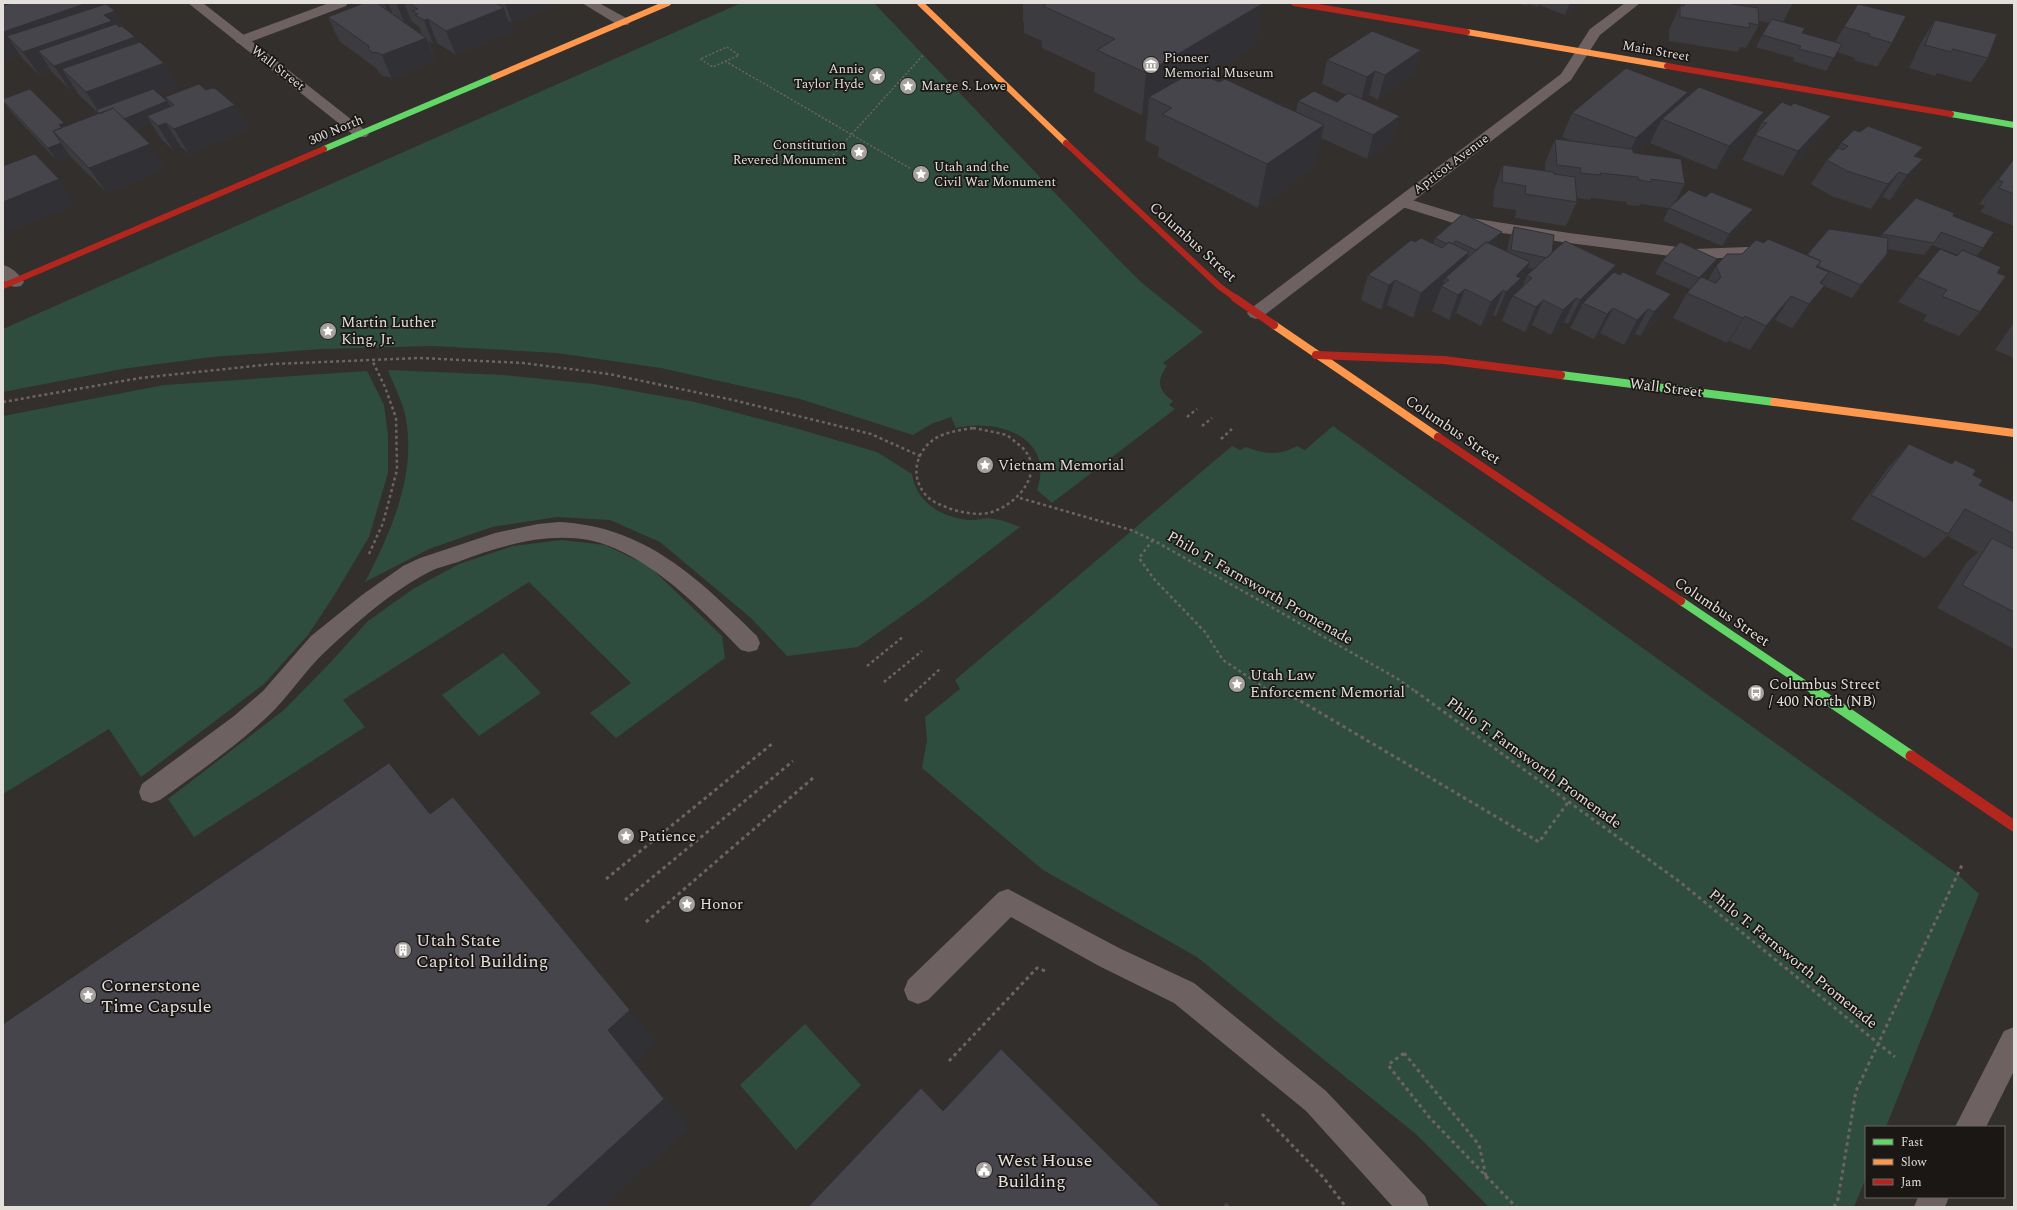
<svg xmlns="http://www.w3.org/2000/svg" width="2017" height="1210" font-family="Spectral,serif">
<style>
.green{fill:#2f4d3e}
.lines{fill:none;stroke-linecap:round;stroke-linejoin:round}
.path-far2{stroke:#6d6462;stroke-width:1.5;stroke-dasharray:2 2;stroke-linecap:butt}
.path-far1{stroke:#6d6462;stroke-width:2.5;stroke-dasharray:3 3;stroke-linecap:butt}
.path{stroke:#6d6462;stroke-width:3;stroke-dasharray:3.5 3.5;stroke-linecap:butt}
.lane{fill:#6e6161;fill-rule:evenodd}
.street{fill:#6e6161;fill-rule:evenodd}
.fast-far2{stroke:#63d668;stroke-width:6}
.fast-far1{stroke:#63d668;stroke-width:8}
.fast{stroke:#63d668;stroke-width:11}
.slow-far1{stroke:#ff974d;stroke-width:6}
.slow{stroke:#ff974d;stroke-width:8}
.jam-far2{stroke:#b3261e;stroke-width:6}
.jam-far1{stroke:#b3261e;stroke-width:8}
.jam{stroke:#b3261e;stroke-width:11}
.wall{fill:#3c3b40;fill-rule:evenodd}
.shaded-wall{fill:#313034}
.building{fill:#46454b;stroke:#313034}
.labels{text-anchor:middle;dominant-baseline:central;stroke-width:3.5;stroke-linejoin:round;paint-order:stroke}
.far-street-label{font-size:13px;fill:#e3dfdb;stroke:#1b1715}
.far-poi-label{font-size:13px;fill:#e3dfdb;stroke:#1b1715;text-anchor:start}
.street-label{font-size:15px;fill:#e3dfdb;stroke:#1b1715}
.poi-label{font-size:15px;fill:#e3dfdb;stroke:#1b1715;text-anchor:start}
.near-poi-label{font-size:18px;fill:#e3dfdb;stroke:#1b1715;text-anchor:start}
</style>
<rect width="100%" height="100%" fill="#322f2c"/>
<path class="green" d="M741 3H874L1115 256 1142 283 1203 332 1163 363 1167 366C1156 381 1158 390 1173 401L1169 405 1175 409 1052 503 1037 490C1055 437 998 418 956 428L951 417 931 424 913 435 800 399 661 368 557 353 433 346 322 349 211 357 122 369 3 392V329Z
M388 370 503 375 594 384 695 402 795 428 877 452 912 474C916 503 944 519 972 520 979 520 987 517 994 519 1003 520 1012 524 1020 527L926 599 858 647 787 656 751 618 660 542 610 520 557 517 492 527 429 549 365 582C392 530 419 470 404 410 400 397 393 383 388 370Z
M367 371 384 405 388 435V473L369 537 335 594 308 635 264 684 141 777 109 729 3 794V416L164 385Z
M1333 426 1955 872 1979 894 1886 1127H1866V1178L1854 1207H1489L1417 1135 1197 957 1043 870 922 768 927 740 925 717 960 689 955 680 1232 446 1240 450 1246 447C1265 454 1279 456 1297 446L1305 450Z
M561 540 605 545 649 566 722 636 725 658 616 738 590 713 631 683 529 582 343 700 365 727 194 837 168 799 284 710 329 664 368 621 413 589 459 564 513 546Z
M503 653 541 693 479 736 442 695Z
M805 1024 861 1085 796 1150 740 1085Z"/>
<g class="lines">
<path class="path-far2" d="M727 47 739 55 713 67 700 59Z
M725 61 911 169
M825 164 924 54"/>
<path class="path-far1" d="M3 402 140 378 273 364 420 358 523 363 609 374 733 400 871 434 920 456
M1187 417 1197 409
M1202 426 1212 418
M973 428C984 430 995 432 1006 435 1010 437 1014 441 1018 444 1049 467 1020 503 992 512 979 516 964 513 951 509 941 505 931 502 925 494 908 474 918 446 940 436 951 431 962 430 973 428Z
M1221 439 1232 429
M1020 498 1131 530 1153 540 1398 679 1416 692
M1153 540 1139 558 1154 579 1205 632 1223 660 1271 692
M369 554 383 523 397 470 396 418 385 387 372 360
M867 666 904 636
M884 682 922 651
M915 692 941 668"/>
<path class="path" d="M1267 691 1297 699 1539 842 1569 801
M1415 691 1680 882 1895 1057
M905 701 916 691
M606 879 773 743
M625 900 793 761
M646 922 813 778
M1404 1053 1479 1145 1486 1176 1429 1117 1388 1065Z
M949 1061 1037 968 1048 972
M1262 1114 1323 1177 1346 1207
M1486 1176 1516 1207
M1486 1176 1487 1179
M1834 1207 1838 1199 1856 1091 1962 865"/>
<path class="lane" d="M329 3H348L346 6 247 43H237L235 40 237 37Z
M582 3H599L628 19 630 22 628 25H618Z
M1402 197 1471 218 1569 233 1694 249 1774 246 1780 247 1782 251 1780 255 1774 256 1694 259 1569 243 1469 228 1396 205 1394 202 1396 199Z
M3 265C12 267 19 274 24 282L21 286C13 288 9 286 3 280Z
M1008 889 1119 948 1194 983 1326 1091 1425 1196 1429 1207H1393L1306 1111 1174 1003 1099 966 1011 917 928 1000 918 1004 908 1000 904 990 908 980 999 892Z
M2014 1027V1071L1986 1127H1955L2004 1031Z
M1918 1197H1949L1945 1207H1914Z"/>
<path class="street" d="M188 3H203L366 131 369 134 366 137H356Z
M1625 3H1640L1600 35 1571 80 1262 317 1256 319 1250 317 1247 313 1250 309 1561 74 1590 29Z
M559 522C645 526 699 579 757 636L760 643 757 650 749 652 741 650C703 611 664 570 614 548 564 526 505 544 458 562 449 565 439 567 431 571 393 590 357 622 326 651 304 671 289 697 267 717 234 748 196 774 160 800L151 803 142 800 139 792 142 784 234 716 263 691 311 636 362 595 403 566 420 558 495 533 538 524Z"/>
<path class="fast-far2" d="M1951 114 2014 125
M324 149 494 77"/>
<path class="fast-far1" d="M1561 375 1774 402
M1681 601 1816 692"/>
<path class="fast" d="M1815 691 1911 756"/>
<path class="slow-far1" d="M920 3 1066 143
M1467 32 1667 66
M494 77 668 3"/>
<path class="slow" d="M1274 325 1438 437
M1774 402 2014 433"/>
<path class="jam-far2" d="M1294 3 1467 32
M1667 66 1951 114
M1066 143 1220 287 1237 299
M3 286 324 149"/>
<path class="jam-far1" d="M1235 298 1274 325
M1316 355 1444 360 1561 375
M1438 437 1681 601"/>
<path class="jam" d="M1911 756 2014 826"/>
</g>
<path class="wall" d="M3 3H89L93 8 126 30 138 42 164 63 179 87 159 94 167 101 170 106 165 97 206 90 235 105 249 129 189 154 181 147 173 150 162 140 151 123 136 130 150 144 166 168 107 193 70 156 57 161 11 112 3 101 66 126 99 114 78 94 75 89 70 90 52 72 40 76 24 60 20 55 4 61H3V6L5 5Z
M364 3H557L558 4 512 23 508 21 512 32 456 55 437 43 433 44 428 40 436 61 392 79 389 77 383 76 379 73 376 68 339 41 328 17ZM391 9 392 14 388 10ZM412 22 419 27 422 34 407 24Z
M1023 3H1260L1262 4 1255 46 1206 76 1219 82 1249 90 1286 106 1285 107 1296 112 1298 101 1337 102 1347 95 1322 84 1327 60 1421 50 1414 74 1378 100 1369 95 1363 99 1400 116 1393 140 1367 159 1321 138 1314 168 1258 208 1158 157 1159 147 1145 140 1148 112 1142 115 1094 92 1095 73 1042 48V41L1024 33V23L1023 22Z
M1518 3H1581L1565 15 1539 5 1537 7 1529 4 1526 6Z
M1681 3H1793L1783 22 1802 33 1835 42 1858 4 1892 43 1877 67 1854 60 1855 58 1837 52 1826 71 1793 61 1794 58 1756 47 1762 35 1770 23 1758 21 1759 25 1746 48 1740 47 1738 52 1669 41V30Z
M1935 20 1988 58 1971 82 1937 73 1935 76 1909 68 1920 44Z
M1688 92 1685 99 1751 136 1716 170 1650 143 1653 137 1636 153 1685 184 1675 202 1746 222 1722 246 1663 221 1669 208 1640 204 1639 206 1627 205 1626 202 1591 198 1590 200 1577 198V202L1566 226 1515 218 1516 210 1493 207 1494 190 1503 165 1545 171V163L1555 139 1571 141 1562 137 1572 113Z
M1791 106 1831 116 1816 141 1783 176 1742 160 1762 122Z
M1841 143 1916 157 1906 184 1890 200 1882 197 1871 209 1831 196 1811 184 1827 160 1838 148Z
M2014 159V226L1980 212 1985 206 1979 204Z
M1953 216 1983 248 1976 256 1997 273 1980 312 1959 336 1923 321 1927 315 1898 302 1917 277 1957 256 1958 255 1932 245 1924 255 1887 249V254L1878 267 1852 298 1824 286 1808 310 1792 328 1775 320 1750 350 1729 341 1727 343 1673 318 1687 293 1690 289 1655 274 1662 261 1717 259 1709 272 1704 278 1708 280 1716 266 1742 254 1764 243 1807 255 1880 237 1882 234Z
M1514 227 1552 253 1612 274 1620 275 1671 294 1657 319 1640 336 1635 334 1624 345 1600 333 1594 339 1570 328 1576 317 1568 324 1564 322 1551 335 1532 325 1525 332 1502 321 1509 303 1496 316 1493 315 1481 326 1456 313 1449 320 1432 311 1438 296 1413 318 1387 305 1381 310 1361 300 1368 275 1415 242 1433 243 1435 238 1497 244 1495 246 1507 252 1509 240ZM1528 268 1535 269 1527 275 1522 287 1513 295 1515 292 1520 287Z
M2014 322V358L1995 350Z
M1909 444 1951 464 1955 460 1973 475 1979 485 2014 502V649L1937 608 1967 562 1978 552 1947 536 1925 558 1851 519 1888 468Z"/>
<path class="shaded-wall" d="M87 3H89L103 24 104 15 115 11 129 35 135 37 149 61 62 69 75 89 70 90 54 66 38 51 52 72 40 76 23 52 7 36 20 55 4 61 3 60V32Z
M384 3H388L391 9 387 10Z
M396 3H404L412 22 405 24Z
M505 3H557L558 4 512 23Z
M1570 3H1581L1565 15Z
M1262 4 1255 46 1162 103 1149 97 1148 112 1142 115 1146 73Z
M504 8 512 32 456 55 446 31Z
M428 19 437 43 433 44 424 20Z
M426 38 436 61 392 79 382 55Z
M1421 50 1414 74 1378 100 1385 75Z
M164 63 179 87 102 116 86 92Z
M1375 71 1369 95 1361 101 1367 77Z
M1688 92 1676 116 1662 119 1653 137 1625 163 1636 138Z
M167 101 174 114 147 116 151 123 119 137 110 124Z
M235 105 249 129 189 154 174 129Z
M1764 112 1751 136 1716 170 1729 146Z
M1400 116 1393 140 1367 159 1373 135Z
M1831 116 1816 141 1783 176 1798 151Z
M64 123 73 136 68 138 59 125Z
M166 123 181 147 173 150 158 126Z
M1324 125 1314 168 1258 208 1267 164Z
M61 143 70 156 57 161 48 148Z
M150 144 166 168 107 193 89 168Z
M1923 147 1906 171 1914 156Z
M1923 159 1906 184 1890 200 1907 175Z
M1899 172 1882 197 1871 209 1888 184Z
M59 179 77 204 7 233 3 228V202Z
M1753 209 1746 222 1722 246 1729 234Z
M1502 232 1497 244 1474 264 1478 251Z
M1469 252 1460 277 1449 280 1445 278 1438 296 1413 318 1421 293Z
M1887 254 1878 267 1852 298 1861 285Z
M1717 259 1709 272 1692 290 1699 278Z
M1530 262 1520 287 1515 292 1509 303 1496 316 1506 292 1516 276Z
M1616 265 1604 289 1583 303 1576 317 1568 324 1580 300Z
M1829 272 1812 297 1820 283Z
M1395 280 1387 305 1381 310 1389 285Z
M1825 285 1808 310 1792 328 1809 304Z
M1465 289 1456 313 1449 320 1458 295Z
M1503 290 1493 315 1481 326 1491 302Z
M1671 294 1657 319 1640 336 1654 312Z
M1791 296 1775 320 1750 350 1766 326Z
M1576 298 1564 322 1551 335 1563 310Z
M1543 300 1532 325 1525 332 1536 307Z
M1613 308 1600 333 1594 339 1607 314Z
M1648 309 1635 334 1624 345 1637 320Z
M1745 316 1729 341 1727 343 1743 318Z
M389 763 428 808 467 857 430 814Z
M630 1010 657 1043 637 1062 690 1127 605 1207H546L608 1030Z"/>
<path class="building" d="M11 3H87L3 32V6Z
M364 3H377L426 38 382 55 378 53 372 52 368 49 369 46 328 17Z
M409 3H496L504 8 446 31 428 19 424 20 415 15 418 14 412 11 418 9Z
M1048 3H1260L1262 4 1146 73 1097 50 1115 39 1043 6Z
M1684 3H1726L1758 8 1759 25 1749 23 1750 28 1680 17V6H1684Z
M106 4 115 11 104 15 112 21 23 52 7 36Z
M1858 4 1906 16 1892 43 1868 36 1870 34 1844 27Z
M1772 19 1805 28 1802 33 1842 44 1834 58 1799 49 1801 46 1762 35Z
M1935 20 1997 34 1988 58 1953 49 1951 52 1925 45Z
M116 24 119 27 122 26 135 37 54 66 38 51Z
M1372 31 1421 50 1385 75 1375 71 1367 77 1327 60Z
M140 42 164 63 86 92 62 69Z
M1626 68 1688 92 1636 138 1572 113Z
M1194 71 1219 82 1225 79 1324 125 1267 164 1162 114 1172 108 1149 97Z
M199 84 206 90 212 88 216 89 235 105 174 129 166 123 158 126 147 116 174 105 165 97Z
M1699 87 1764 112 1729 146 1662 119Z
M30 89 64 123 59 125 62 128 53 131 61 143 48 148 3 101V99Z
M153 89 167 101 124 119 113 108 100 114 96 110Z
M1249 90 1286 106 1284 107Z
M1314 91 1337 102 1348 93 1400 116 1373 135 1298 101Z
M1782 102 1791 106 1794 103 1831 116 1798 151 1755 135 1767 123 1762 122Z
M113 108 150 144 89 168 53 131Z
M1868 126 1923 147 1914 156 1923 159 1907 175 1899 172 1888 184 1847 171 1827 160 1838 148 1843 150 1848 146 1841 143 1854 130 1860 132Z
M1555 139 1632 149 1634 153 1681 159 1685 184 1651 179V182L1639 180 1638 177 1600 173 1601 175 1580 173 1581 168 1557 165Z
M35 154 59 179 3 202V166Z
M2014 159V194L1999 188 2003 182 1998 180Z
M1503 165 1553 172 1554 174 1575 177 1577 202 1525 194 1526 186 1502 182Z
M1689 190 1706 197 1711 192 1753 209 1729 234 1669 208Z
M1916 198 1954 213 1953 216 1994 232 1983 248 1941 232 1934 243 1882 234Z
M1463 214 1502 232 1488 243 1486 242 1476 250 1456 241 1452 244 1449 242 1447 244 1435 238Z
M1514 227 1554 235 1552 253 1547 258 1511 250Z
M1829 229 1888 238 1887 254 1861 285 1818 266 1821 261 1807 255Z
M1421 238 1442 248 1449 242 1469 252 1421 293 1395 280 1389 285 1368 275 1411 240 1415 242Z
M1768 239 1821 261 1816 267 1829 272 1820 283 1825 285 1809 304 1791 296 1766 326 1745 316 1743 318 1687 293 1701 277 1716 283 1721 277 1716 266 1727 254H1742L1756 240 1764 243Z
M1565 241 1616 265 1580 300 1576 298 1563 310 1543 300 1536 307 1513 296 1532 278 1527 275Z
M1486 242 1530 262 1516 276 1521 278 1506 292 1503 290 1491 302 1465 289 1458 295 1441 286 1449 280 1445 278Z
M1680 242 1717 259 1699 278 1662 261Z
M1940 249 1957 256 1962 250 2001 267 1997 273 2006 276 1980 312 1942 296 1947 290 1917 277Z
M1614 272 1620 275 1623 272 1671 294 1654 312 1648 309 1637 320 1613 308 1607 314 1583 303Z
M1909 444 1952 464 1955 460 1976 470 1973 475 1983 480 1979 485 2014 502V534L1965 509 1948 534 1871 495Z
M1992 538 2014 549V612L1962 585Z
M389 763 430 814 453 797 630 1010 608 1030 664 1099 546 1207H3V1024Z
M1001 1049 1161 1207H808L921 1088 943 1111Z
M1226 1202 1231 1207H1222Z"/>
<defs>
<g id="museum-disc" transform="scale(0.9)"><circle r="9.5" fill="#a5a19e" stroke="#1b1715"/><path d="M0-6L6-3V-2H-6V-3ZM-5-1h2V3h-2ZM-1-1h2V3h-2ZM3-1h2V3H3ZM-6 4H6V6H-6Z" fill="#fff"/></g>
<g id="sight-disc" transform="scale(0.9)"><circle r="9.5" fill="#a5a19e" stroke="#1b1715"/><path d="M0-6L1.8-2.2L6-1.7L2.9 1.2L3.7 5.4L0 3.3L-3.7 5.4L-2.9 1.2L-6-1.7L-1.8-2.2Z" fill="#fff"/></g>
<g id="bus-disc" transform="scale(0.9)"><circle r="9.5" fill="#a5a19e" stroke="#1b1715"/><path d="M-5-6H5V4H4V6H2V4H-2V6H-4V4H-5ZM-3.5-4V0h7V-4ZM-3.5 1.2v1.5H-2V1.2ZM2 1.2v1.5H3.5V1.2Z" fill="#fff"/></g>
<g id="building-disc" transform="scale(0.9)"><circle r="9.5" fill="#a5a19e" stroke="#1b1715"/><path d="M-4-6H4V6H1V3H-1V6H-4ZM-2.5-4.3h1.7v1.8h-1.7ZM.8-4.3h1.7v1.8H.8ZM-2.5-1h1.7V.8h-1.7ZM.8-1h1.7V.8H.8Z" fill="#fff"/></g>
<g id="civic-disc" transform="scale(0.9)"><circle r="9.5" fill="#a5a19e" stroke="#1b1715"/><path d="M-.6-6.5H3V-4.5H.6V-3L4-1V1h2V6H-6V1h2V-1L-.6-3ZM-1.2 2.5V6h2.4V2.5Z" fill="#fff"/></g>
</defs>
<g fill-rule="evenodd">
<use href="#museum-disc" x="1151" y="65"/>
<use href="#sight-disc" x="877" y="76"/>
<use href="#sight-disc" x="908" y="86"/>
<use href="#sight-disc" x="859" y="152"/>
<use href="#sight-disc" x="921" y="174"/>
<use href="#sight-disc" x="328" y="331"/>
<use href="#sight-disc" x="985" y="465"/>
<use href="#sight-disc" x="1237" y="684"/>
<use href="#bus-disc" x="1756" y="693"/>
<use href="#sight-disc" x="626" y="836"/>
<use href="#sight-disc" x="687" y="904"/>
<use href="#building-disc" x="403" y="950"/>
<use href="#sight-disc" x="88" y="995"/>
<use href="#civic-disc" x="984" y="1170"/>
</g>
<g class="labels">
<g class="far-street-label">
<text transform="translate(1656 51) rotate(10)">Main Street</text>
<text transform="translate(278 68) rotate(38)">Wall Street</text>
<text transform="translate(336 130) rotate(-23)">300 North</text>
<text transform="translate(1451 164) rotate(-37)">Apricot Avenue</text>
</g>
<g class="far-poi-label">
<text x="1164" y="58">Pioneer<tspan x="1164" dy="15">Memorial Museum</tspan></text>
<text x="864" y="69" text-anchor="end">Annie<tspan x="864" dy="15">Taylor Hyde</tspan></text>
<text x="921" y="86">Marge S. Lowe</text>
<text x="846" y="145" text-anchor="end">Constitution<tspan x="846" dy="15">Revered Monument</tspan></text>
<text x="934" y="167">Utah and the<tspan x="934" dy="15">Civil War Monument</tspan></text>
</g>
<g class="street-label">
<text transform="translate(1193 242) rotate(42)">Columbus Street</text>
<text transform="translate(1666 388) rotate(7)">Wall Street</text>
<text transform="translate(1453 430) rotate(34)">Columbus Street</text>
<text transform="translate(1260 588) rotate(30)">Philo T. Farnsworth Promenade</text>
<text transform="translate(1722 612) rotate(34)">Columbus Street</text>
<text transform="translate(1534 763) rotate(36)">Philo T. Farnsworth Promenade</text>
<text transform="translate(1793 959) rotate(39)">Philo T. Farnsworth Promenade</text>
</g>
<g class="poi-label">
<text x="341" y="322">Martin Luther<tspan x="341" dy="17">King, Jr.</tspan></text>
<text x="998" y="465">Vietnam Memorial</text>
<text x="1250" y="675">Utah Law<tspan x="1250" dy="17">Enforcement Memorial</tspan></text>
<text x="1769" y="684">Columbus Street<tspan x="1769" dy="17">/ 400 North (NB)</tspan></text>
<text x="639" y="836">Patience</text>
<text x="700" y="904">Honor</text>
</g>
<g class="near-poi-label">
<text x="416" y="940">Utah State<tspan x="416" dy="21">Capitol Building</tspan></text>
<text x="101" y="985">Cornerstone<tspan x="101" dy="21">Time Capsule</tspan></text>
<text x="997" y="1160">West House<tspan x="997" dy="21">Building</tspan></text>
</g>
</g>
<rect width="2017" height="1210" fill="none" stroke="#e3dfdb" stroke-width="8"/>
<rect x="1865" y="1126" width="140" height="72" fill="#1b1715" stroke="#6b6764"/>
<rect x="1873" y="1139" width="20" height="6" fill="#63d668" stroke="#6b6764"/>
<text x="1901" y="1146" font-size="12" fill="#e3dfdb">Fast</text>
<rect x="1873" y="1159" width="20" height="6" fill="#ff974d" stroke="#6b6764"/>
<text x="1901" y="1166" font-size="12" fill="#e3dfdb">Slow</text>
<rect x="1873" y="1179" width="20" height="6" fill="#b3261e" stroke="#6b6764"/>
<text x="1901" y="1186" font-size="12" fill="#e3dfdb">Jam</text>
</svg>
